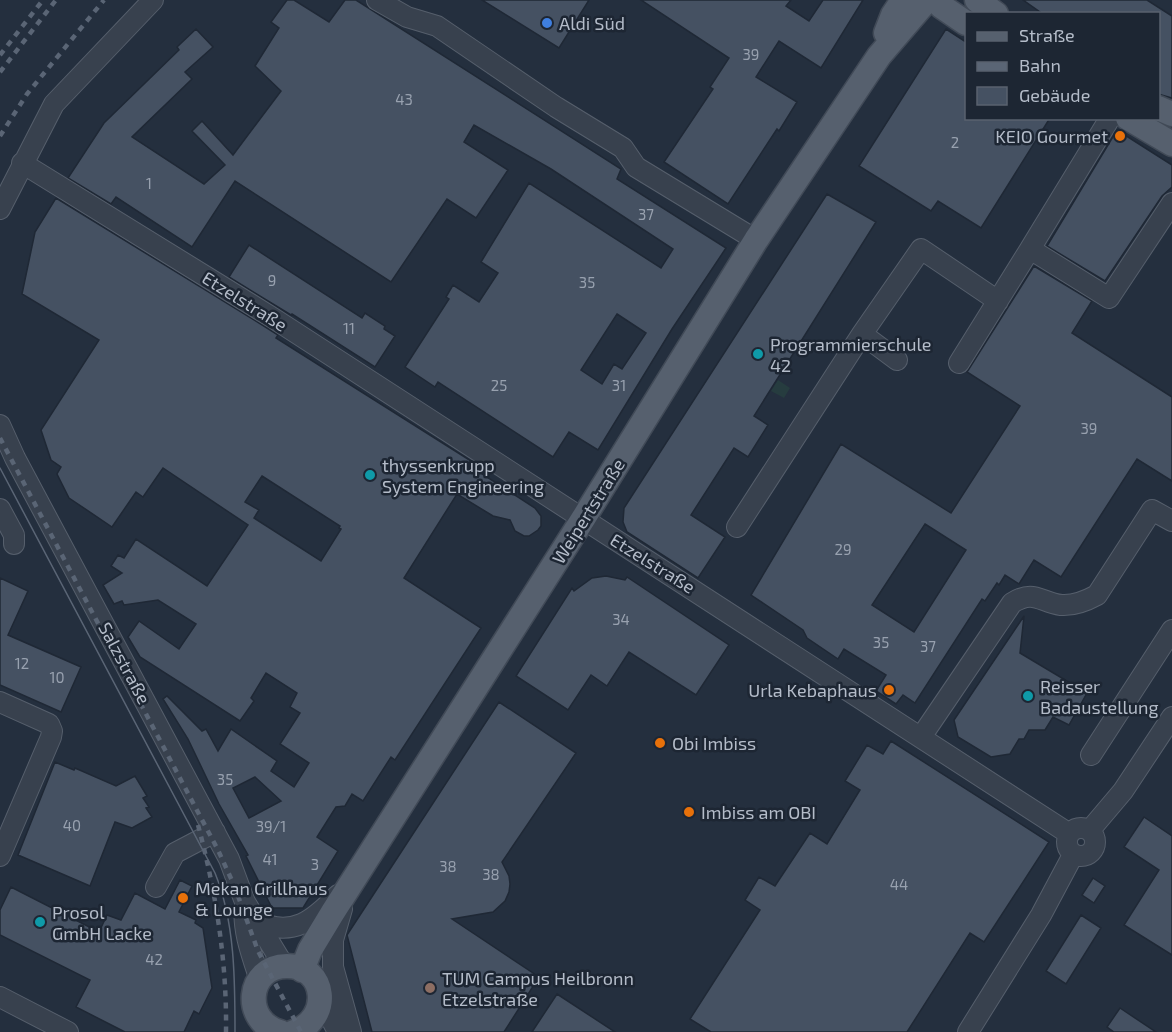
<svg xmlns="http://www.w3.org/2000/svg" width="1172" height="1032" font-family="'Exo 2',sans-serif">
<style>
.green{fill:#263c3f}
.building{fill:#455162;stroke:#1f2835;stroke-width:1.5;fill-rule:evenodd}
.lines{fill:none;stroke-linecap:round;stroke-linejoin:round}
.minor-casing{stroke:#565f6c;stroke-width:22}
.major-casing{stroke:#414a57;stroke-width:27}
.minor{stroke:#38414e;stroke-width:20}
.major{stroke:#56606e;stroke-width:24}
.tram{stroke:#5a6575;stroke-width:1.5}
.rail{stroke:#5a6575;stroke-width:4.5;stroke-dasharray:6 6;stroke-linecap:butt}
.shop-dot{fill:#3f7fe0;stroke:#1d2633;stroke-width:2}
.food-dot{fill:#e8710a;stroke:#1d2633;stroke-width:2}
.culture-dot{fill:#0f9aa8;stroke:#1d2633;stroke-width:2}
.education-dot{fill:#8d6e63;stroke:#1d2633;stroke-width:2}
.labels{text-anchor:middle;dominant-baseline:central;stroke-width:5;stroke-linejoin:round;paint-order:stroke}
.number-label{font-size:15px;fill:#98a1af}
.poi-label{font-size:18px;fill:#b4bcc9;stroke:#1d2633;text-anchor:start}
.street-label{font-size:18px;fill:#b4bcc9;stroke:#1d2633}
</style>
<rect width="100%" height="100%" fill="#242f3e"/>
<path class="green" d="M778 380 790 388 784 398 771 391Z"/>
<path class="building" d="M287 0H294L329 22 345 0H356L621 169 617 179 726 248 672 329 598 450 569 432 553 457 438 382 435 387 405 367 449 299 446 297 453 285 479 302 498 273 481 262 529 183 661 268 673 249 551 169 474 125 464 142 508 170 476 218 447 199 391 282 235 181 192 247 116 197 111 204 68 178 104 123 179 50 177 47 196 29 213 47 185 72 192 79 132 137 204 184 225 165 192 131 202 121 233 155 281 91 255 66 279 28 271 22ZM617 314 646 333 622 369 614 364 602 384 581 370Z
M482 0H589L559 48Z
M641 0H791L786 6 809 21 823 0H863L821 68 779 41 756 77 797 102 779 131 777 129 728 204 664 162 713 89 710 87 729 58Z
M1023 0H1147L1172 16V98L1158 94V14H1043Z
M946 29 966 42V118H1050L981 228 938 201 931 211 859 166Z
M1117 130 1172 165V187L1162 196 1105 281 1047 246Z
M827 194 876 222 754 416 768 425 748 457 734 448 691 515 725 537 698 578 627 532 623 522 624 508Z
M56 198 267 328 278 335 276 338 479 466 476 470 535 508 541 516V526L538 530 529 536H524L515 531 510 520 493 516 457 494 404 578 481 628 395 760 391 757 363 801 352 794 345 806 336 807 317 837 338 851 303 908H272L246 856 248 855 219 804 188 739 163 699 167 696 202 731 206 729 218 751 231 729 277 761 271 771 294 787 309 763 280 744 300 713 290 707 297 693 266 673 251 698 254 701 240 721 140 657 128 637 139 621 179 649 196 624 158 600 124 605 122 601 114 604 103 585 122 573 111 566 118 555 124 558 136 539 207 586 248 525 163 468 143 497 136 492 112 527 69 498 57 474 61 467 51 460 41 430 99 340 22 294 35 232ZM262 476 340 526 339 528 341 529 321 561 254 518 259 510 245 502ZM255 777 281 801 249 818 233 788Z
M249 245 362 318 365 313 385 326 384 329 395 336 375 367 292 314 291 315 229 277Z
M1034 266 1092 301 1072 333 1172 397V481L1137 459 1061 577 1034 560 1019 584 1005 575 999 585 997 583 985 601 982 599 915 703 903 695 896 704 876 691 886 675 844 649 838 659 807 638 803 630 751 595 841 444 951 513 1020 406 967 372ZM925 524 966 550 914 632 872 605Z
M606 576 625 580 627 577 729 645 696 695 629 652 607 686 591 675 568 710 516 676 572 588 574 591 592 578Z
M0 578 28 591 8 635 81 667 61 712 0 685Z
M1024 616 1020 653 1087 693 1069 725 1053 717 1045 730H1029L1024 739H1019L1010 754 991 757 958 737 954 720Z
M499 702 576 753 502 862 509 876 510 884 509 892 505 901 493 912 452 919 539 977 504 1032H372L347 935Z
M891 741 1049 842 984 942 970 933 907 1032H711L690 1019 760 910 745 900 759 877 775 886 810 833 827 844 860 790 845 781 867 745 883 754Z
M55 762 74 770 75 768 116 786 135 776 147 796 143 798 149 807 146 808 152 817 132 828 115 822 90 886 18 855Z
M1144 817 1172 836V955L1124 925 1159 870 1124 847Z
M1093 878 1105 886 1094 903 1082 895Z
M180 880 192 886 179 912 196 920 195 923 203 928 212 988 199 1014 194 1011 184 1032H125L76 1007 90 980 0 935V910L11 887 99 932 107 915 121 920 135 893 165 909Z
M1081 915 1101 928 1066 984 1046 971Z
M557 994 615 1032H532Z
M1120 1008 1156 1032H1114L1107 1027Z"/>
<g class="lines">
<g class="minor-casing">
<path id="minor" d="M377 0 407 17 437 26 556 107 623 148 636 167 756 240
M1110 118 1030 249 1109 298 1172 203
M22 163 273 318 1068 833
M0 209 54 104 153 0
M862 334 921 249 998 301
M959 363 1030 249
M0 425 15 458 229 859 245 902 284 966
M0 509 14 535V544
M737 527 862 334 897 360
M0 702 49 724 52 731 51 737 0 856
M921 737 1012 603C1034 589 1040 602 1061 605 1074 606 1086 601 1097 595L1152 510 1172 521
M1091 755 1172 630
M1067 842a14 14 0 1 1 28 0a14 14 0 1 1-28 0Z
M1090 830 1123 791 1172 717
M156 887 175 853 215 832
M245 905C242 930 252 956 260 980
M342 909 333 940V967L351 1032
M257 922C294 937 312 921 338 895
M0 997 68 1032
M320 1003 328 1013 338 1032
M968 1032 1041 915 1073 855"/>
</g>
<g class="major-casing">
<path id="major" d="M938 0 941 6 966 23
M977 0 996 14
M886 33 893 15 903 0
M1158 108 1172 114
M1128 118 1172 144
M302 970 310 950 333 912 583 519 756 240 879 56 927 0
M280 1032C242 1022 246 966 287 966 327 966 332 1019 294 1032"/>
</g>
<use href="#minor" class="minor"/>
<use href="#major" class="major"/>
<path class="tram" d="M0 468 215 873C235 922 235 980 235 1032"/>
<path class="rail" d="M0 55 43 0
M0 72 56 0
M0 136 27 94 104 0
M0 438 218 850 234 885 258 951 301 1032
M198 825C216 892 227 962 226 1032"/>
</g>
<circle class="shop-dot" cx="547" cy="23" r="6"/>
<g class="food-dot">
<circle cx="1120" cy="136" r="6"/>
<circle cx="889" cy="690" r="6"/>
<circle cx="660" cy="743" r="6"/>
<circle cx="689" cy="812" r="6"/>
<circle cx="183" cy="898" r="6"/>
</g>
<g class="culture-dot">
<circle cx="758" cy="354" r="6"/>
<circle cx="370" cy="475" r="6"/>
<circle cx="1028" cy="696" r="6"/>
<circle cx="40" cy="922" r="6"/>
</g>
<circle class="education-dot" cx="430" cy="988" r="6"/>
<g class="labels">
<g class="number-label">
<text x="751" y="54">39</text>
<text x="404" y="99">43</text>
<text x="955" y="142">2</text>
<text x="149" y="183">1</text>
<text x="646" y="214">37</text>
<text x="272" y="280">9</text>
<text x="587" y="282">35</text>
<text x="349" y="328">11</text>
<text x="499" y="385">25</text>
<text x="619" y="385">31</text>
<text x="1089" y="428">39</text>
<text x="843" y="549">29</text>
<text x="621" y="619">34</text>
<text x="881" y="642">35</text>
<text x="928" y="646">37</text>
<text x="22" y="663">12</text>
<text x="57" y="677">10</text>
<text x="225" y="779">35</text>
<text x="72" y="825">40</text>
<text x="271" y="826">39/1</text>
<text x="270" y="859">41</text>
<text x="315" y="864">3</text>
<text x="448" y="866">38</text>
<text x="491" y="874">38</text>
<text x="899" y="884">44</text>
<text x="154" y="959">42</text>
</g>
<g class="poi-label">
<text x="559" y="23">Aldi Süd</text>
<text x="1108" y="136" text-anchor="end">KEIO Gourmet</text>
<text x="770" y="344">Programmierschule<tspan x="770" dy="21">42</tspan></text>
<text x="382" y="465">thyssenkrupp<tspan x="382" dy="21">System Engineering</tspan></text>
<text x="1040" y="686">Reisser<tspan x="1040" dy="21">Badaustellung</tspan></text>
<text x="877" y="690" text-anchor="end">Urla Kebaphaus</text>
<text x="672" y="743">Obi Imbiss</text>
<text x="701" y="812">Imbiss am OBI</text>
<text x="195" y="888">Mekan Grillhaus<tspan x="195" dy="21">&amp; Lounge</tspan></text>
<text x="52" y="912">Prosol<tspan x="52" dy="21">GmbH Lacke</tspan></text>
<text x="442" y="978">TUM Campus Heilbronn<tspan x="442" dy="21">Etzelstraße</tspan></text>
</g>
<g class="street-label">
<text transform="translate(245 301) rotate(32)">Etzelstraße</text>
<text transform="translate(588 511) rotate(-58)">Weipertstraße</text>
<text transform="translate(653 563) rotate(32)">Etzelstraße</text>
<text transform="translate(125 663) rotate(62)">Salzstraße</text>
</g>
</g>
<rect x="965" y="12" width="195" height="108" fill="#1d2633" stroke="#59626f" stroke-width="1.5"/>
<rect x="977" y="32" width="30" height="9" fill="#56606e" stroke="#59626f" stroke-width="1.5"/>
<text x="1019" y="42" font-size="18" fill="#b4bcc9">Straße</text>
<rect x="977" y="62" width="30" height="9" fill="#5a6575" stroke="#59626f" stroke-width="1.5"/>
<text x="1019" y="72" font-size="18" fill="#b4bcc9">Bahn</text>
<rect x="977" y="87" width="30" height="18" fill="#455162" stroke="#59626f" stroke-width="1.5"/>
<text x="1019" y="102" font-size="18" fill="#b4bcc9">Gebäude</text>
</svg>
